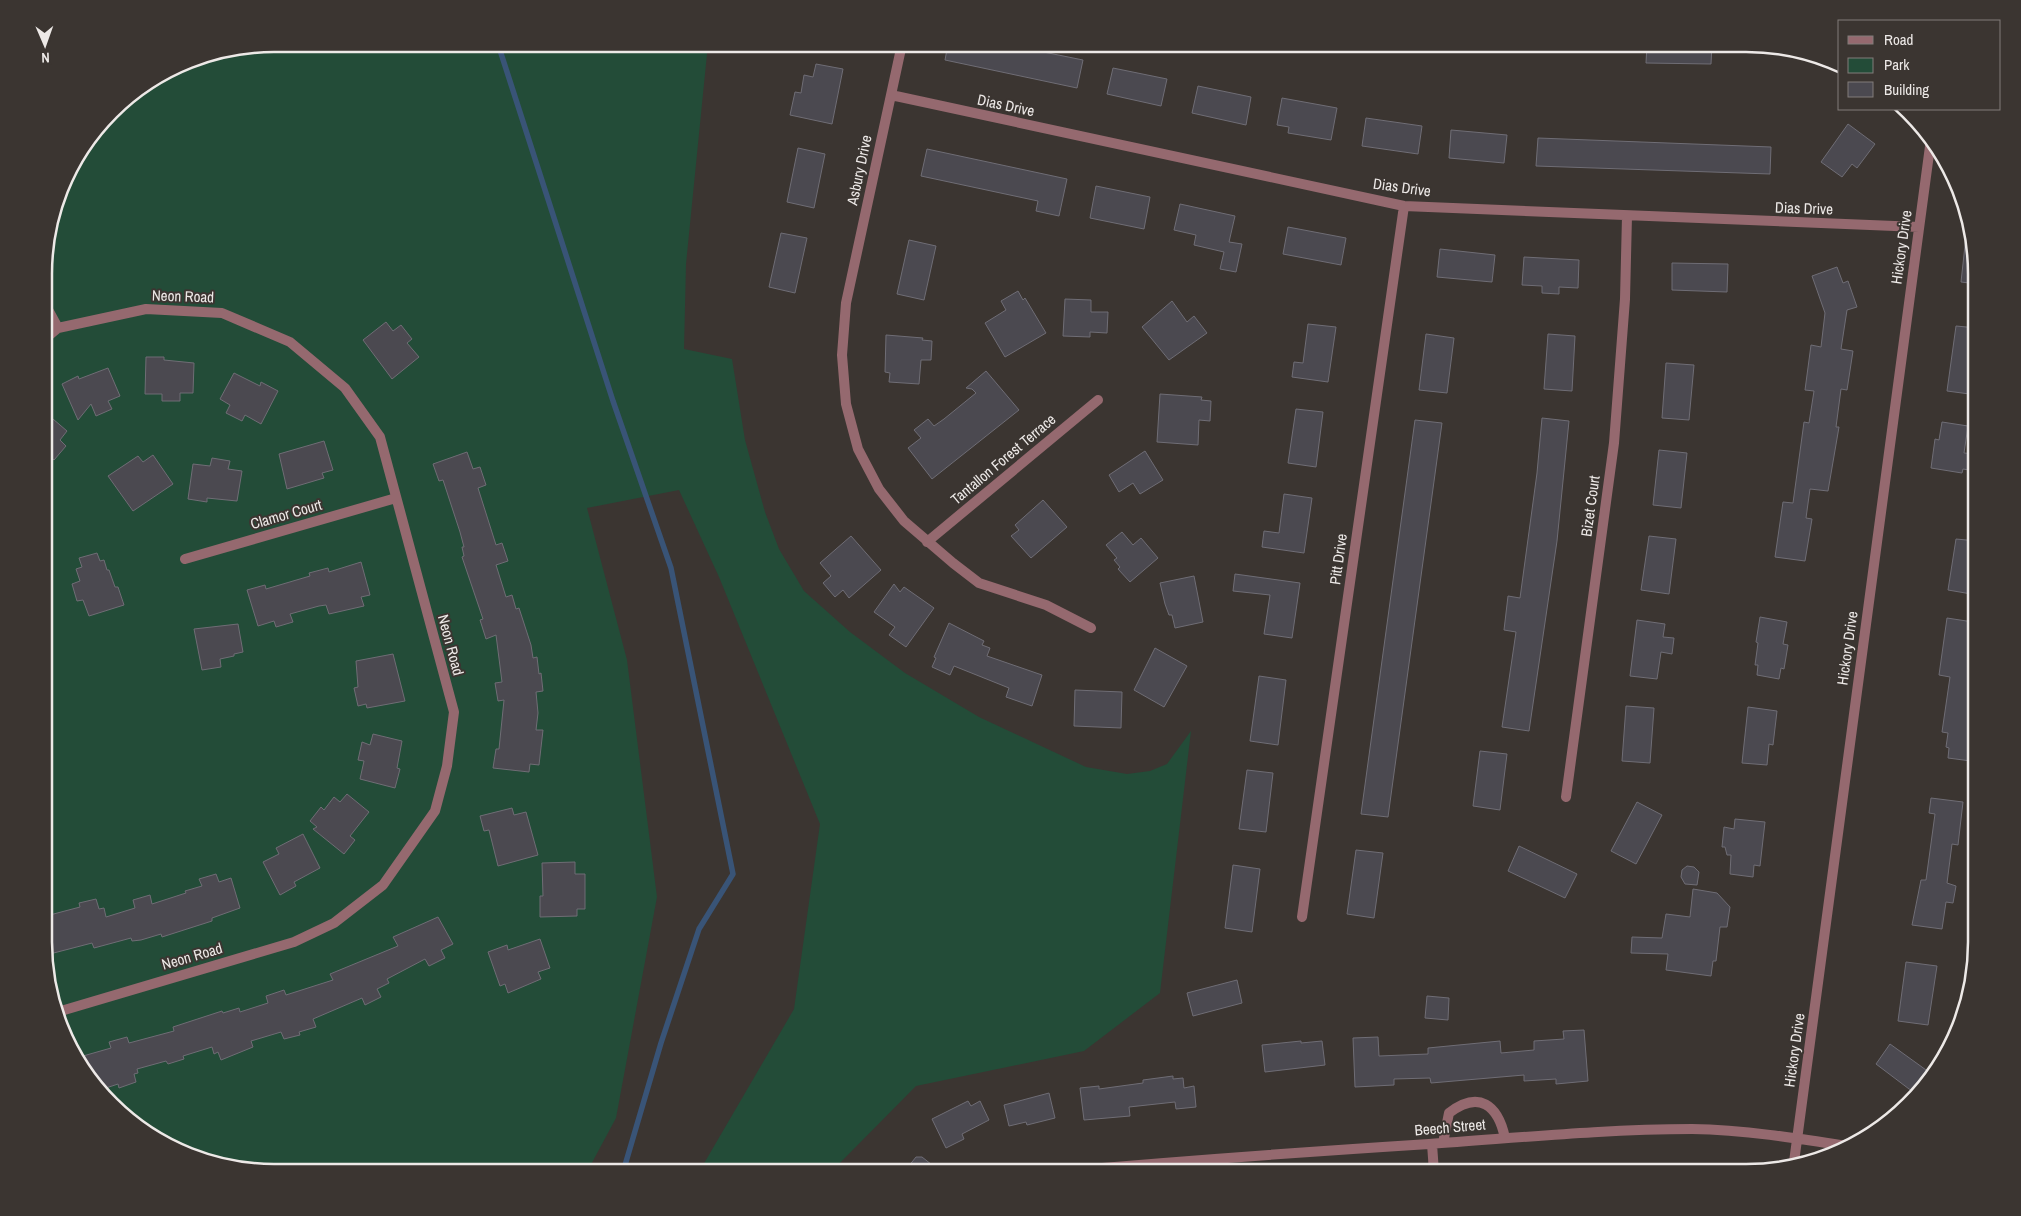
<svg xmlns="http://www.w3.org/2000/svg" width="2021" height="1216" font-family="'Archivo Narrow',sans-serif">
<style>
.green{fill:#234c38}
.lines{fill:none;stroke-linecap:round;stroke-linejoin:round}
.stream{stroke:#395477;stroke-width:5.5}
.building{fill:#4b4950;stroke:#6f6d75}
.street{stroke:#95696f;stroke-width:10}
.labels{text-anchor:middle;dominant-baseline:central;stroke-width:4;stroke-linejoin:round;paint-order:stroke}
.street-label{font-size:15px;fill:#ede9e7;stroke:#3b3531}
.rim{fill:none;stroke:#ede9e7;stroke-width:2.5}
</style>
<rect width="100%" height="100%" fill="#3b3531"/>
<path class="green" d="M275 44H708L686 264 684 349 732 359 745 440 765 512 779 549 804 591 850 632 905 673 979 717 1086 767 1127 774 1150 771 1167 764 1191 731 1160 993 1084 1051 916 1086 831 1172H699L794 1009 820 824 719 577 679 490 587 508 627 660 657 897 616 1118 587 1172H274L215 1164 159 1141 83 1069 46 971V245L68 172 122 101 187 61Z"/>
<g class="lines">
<path class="stream" d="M498 44 613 401 671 568 733 874 699 929 661 1043 623 1172"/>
</g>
<path class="building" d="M948 44H1004L1083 60 1077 88 945 60Z
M1647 44H1712L1711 64 1646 63Z
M816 64 843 69 832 124 790 115 795 92 801 93 804 75 813 77Z
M1113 68 1167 79 1161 106 1107 94Z
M1198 86 1251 97 1246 125 1192 113Z
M1282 98 1337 108 1331 140 1288 133 1289 127 1277 125Z
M1366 118 1422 126 1418 154 1362 146Z
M1848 124 1875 144 1857 168 1852 164 1842 177 1821 162Z
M1451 130 1507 135 1504 163 1449 158Z
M1538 138 1771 147 1770 174 1536 166Z
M798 148 825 154 814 208 787 202Z
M927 149 1067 179 1059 216 1036 211 1038 201 921 176Z
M1096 186 1150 197 1144 229 1090 218Z
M1180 204 1235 216 1229 242 1242 244 1236 272 1220 269 1224 252 1194 245 1196 235 1174 230Z
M1288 227 1346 238 1341 265 1283 254Z
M1967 227 1977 259V284L1961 282Z
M781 233 807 238 795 293 769 287Z
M909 240 936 246 924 300 897 294Z
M1440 249 1495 255 1492 282 1437 277Z
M1524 257 1579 260 1578 288 1559 287V294L1542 293V286L1522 285Z
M1672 263 1728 264 1727 292 1672 290Z
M1837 267 1843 283 1848 281 1857 307 1847 310 1841 349 1853 351 1847 390 1841 389 1836 427H1839L1828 491 1810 489 1806 518 1812 519 1805 561 1775 557 1783 502 1793 503 1804 422 1809 423 1814 391 1805 390 1811 345 1821 347 1825 313 1812 276Z
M1018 291 1023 300 1025 298 1046 333 1005 357 985 323 1006 310 1001 301Z
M1065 299 1091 300V312H1108L1107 333 1090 332V337L1063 336Z
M1172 301 1187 322 1194 316 1207 333 1169 360 1142 327Z
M386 322 393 331 401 325 412 339 407 343 419 357 392 379 363 340Z
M1308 324 1336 327 1328 382 1292 377 1294 362 1303 363Z
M1956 326 1977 328V395L1947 391Z
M1426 334 1454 338 1447 393 1419 390Z
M1548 334 1575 336 1572 391 1544 389Z
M886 335 923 338 922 340 932 341 931 360H921L919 384 889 382 890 373 885 372Z
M146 357H164V360L194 363 193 393H180V401H162V394H145Z
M1666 363 1694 365 1689 420 1662 418Z
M108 368 120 396 108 401 112 409 96 416 91 404 78 420 62 384 78 376 79 379Z
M986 371 1019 410 932 479 908 448 921 438 914 430 928 419 934 426 944 419 976 393 972 389 966 388Z
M234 373 260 386 261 382 278 391 261 424 245 415 242 421 226 413 230 405 220 399Z
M1160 394 1202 397 1201 400 1211 401 1210 421 1199 420 1198 445 1157 442Z
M1296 409 1323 412 1316 467 1288 463Z
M46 413 67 431 60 440 66 446 54 460 47 454 46 457Z
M1542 418 1569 421 1557 541 1529 731 1502 727 1516 632 1504 630 1508 596 1520 598 1537 473Z
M1415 420 1442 423 1388 817 1361 814Z
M1942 422 1968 426 1964 453 1977 454 1975 471 1963 469 1962 473 1931 468 1935 439 1939 440Z
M324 441 333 470 322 473 324 478 287 489 279 454Z
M1659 450 1687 453 1681 508 1653 505Z
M1145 451 1163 480 1140 494 1133 483 1119 492 1109 475Z
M467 452 473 469 480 467 486 485 478 488 496 545 502 543 508 561 496 565 506 597 512 595 516 609 519 608 531 645 533 658 537 657 539 674 541 673 543 691 536 692 538 713 536 730H543L539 765 530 764 529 772 493 768 496 749H499L504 700 498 701 495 683 502 682 496 635 486 639 480 620 483 619 462 557 464 556 462 547H464L460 532 443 480 439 481 433 464Z
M153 455 173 484 133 511 108 476 138 456 143 462Z
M212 458 230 461 228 469 242 471 237 501 207 498V502L188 499 193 464 210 466Z
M1284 494 1312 498 1304 553 1262 547 1264 531 1279 533Z
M1043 500 1067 527 1031 558 1011 536 1019 530 1015 525Z
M1122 532 1133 545 1141 538 1158 558 1130 582 1118 569 1120 567 1114 560 1117 558 1106 545Z
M851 536 881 570 849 598 843 590 835 597 823 583 831 576 820 563Z
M1649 536 1676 539 1669 594 1641 590Z
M1956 539 1977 541 1974 580H1977V595L1948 590Z
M97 553 100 561 104 560 107 570H109L115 587H118L124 605 89 616 83 600 77 601 72 584 80 581 76 569 82 567 79 558Z
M361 562 370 595 361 597 364 606 329 614 326 605 319 606 290 614 293 622 276 627 274 621 258 626 247 590 265 585 266 589 310 576 309 573 328 568 329 572Z
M1235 574 1300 583 1292 638 1264 634 1270 595 1233 591Z
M1194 576 1203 622 1175 628 1172 615H1169L1165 604 1160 583Z
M894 584 900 592 904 587 934 608 906 647 889 635 895 627 874 612Z
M1760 617 1787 622 1783 644 1788 645 1784 669 1781 668 1779 679 1757 675 1758 665H1755L1758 643 1756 642Z
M1947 618 1973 622 1970 639 1977 640V661L1970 708 1977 709V722L1971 761 1948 758 1949 748 1946 747 1948 733 1942 732 1950 677 1939 675Z
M1637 620 1665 624 1663 637 1674 638 1672 654 1661 652 1657 679 1630 676Z
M949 623 984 641 982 645 990 648 987 656 1042 675 1032 706 1006 697 1009 688 954 666 950 675 932 667 936 658 934 657Z
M238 624 243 652 234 654V656L220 659 221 667 202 670 194 629Z
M1155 648 1187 666 1164 707 1134 690Z
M393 654 405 701 367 708 366 704 358 706 354 688 358 687 356 661Z
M1259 676 1286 680 1278 745 1250 741Z
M1075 690 1122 692 1121 728 1074 726Z
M1626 706 1654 708 1650 763 1622 761Z
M1748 707 1777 711 1773 745 1769 744 1767 765 1742 763Z
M373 734 402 741 397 768 400 769 395 788 360 779 364 761 358 760 362 742 370 745Z
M1480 751 1507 754 1500 810 1473 806Z
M1247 770 1273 773 1266 832 1239 829Z
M347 794 369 812 350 836 355 840 344 854 313 829 317 827 310 821 321 807 324 810 334 797 340 802Z
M1931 798 1963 802 1958 845 1952 844 1947 883 1956 886 1953 903 1946 902 1942 929 1912 925 1921 880H1926L1935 814 1929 813Z
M1637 802 1662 815 1636 864 1611 851Z
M512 808 514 815 526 812 538 855 498 866 489 830 484 831 480 816Z
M1735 819 1765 822 1760 866 1754 865 1753 877 1730 874 1731 855H1727L1725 847H1722L1724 827 1734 829Z
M303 834 320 868 294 882 296 886 280 895 263 862 279 854 276 848Z
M1519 846 1577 874 1565 898 1508 871Z
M1356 850 1383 853 1374 918 1347 914Z
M575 862V874H585V909H577V916L540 917V896H543L542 863Z
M1233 865 1260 869 1252 932 1225 928Z
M1687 866 1694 867 1699 872 1697 885 1685 884 1681 877 1682 870Z
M216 874 219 882 231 878 240 908 212 918V921L162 937 161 934 141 940 132 941 131 938 94 948 92 943 46 955V916L80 907 79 903 96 899 99 909 104 908 106 917 135 908 133 900 150 895 152 904 186 893 185 891 202 886 199 879Z
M1693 889 1717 893 1730 907 1727 927H1720L1716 961H1713L1711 976 1666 970 1668 954 1631 953 1632 937 1662 938 1666 914 1690 917Z
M438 917 453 944 441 950 445 958 429 966 425 959 387 979 389 983 377 989 381 997 365 1005 362 998 313 1019 316 1027 299 1032 300 1035 284 1039 281 1032 251 1041 253 1047 221 1060 218 1052 214 1054 212 1047 183 1056 184 1059 168 1064 166 1061 137 1069 138 1073 134 1074 136 1082 119 1088 118 1084 103 1089 89 1075 83 1056 111 1048 109 1042 127 1037 129 1043 174 1031 173 1027 222 1011 223 1013 239 1008 240 1012 268 1003 266 996 284 990 286 995 333 980 330 974 398 946 393 937Z
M540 939 550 968 538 972 541 979 508 993 505 984 500 986 488 952 507 945 508 950Z
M1906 962 1937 966 1928 1025 1898 1021Z
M1237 980 1242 1003 1193 1016 1187 993Z
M1427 996 1449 998 1448 1020 1425 1018Z
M1584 1030 1588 1081 1556 1084V1079L1524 1081V1075L1431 1083 1430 1078 1394 1079V1085L1355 1087 1353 1038 1378 1037 1379 1056 1428 1054V1048L1500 1041 1501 1053 1534 1050V1041L1564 1039 1563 1031Z
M1301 1041V1043L1322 1041 1325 1065 1265 1072 1262 1045Z
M1890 1044 1933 1075 1917 1095 1876 1064Z
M1173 1076V1079L1183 1078 1184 1088 1194 1086 1196 1107 1176 1109 1175 1102 1129 1107 1130 1116 1084 1120 1080 1088 1099 1086V1089L1143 1083V1080Z
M1049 1093 1055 1118 1027 1125 1026 1122 1009 1126 1004 1105Z
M968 1101 971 1106 980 1101 989 1120 962 1134 964 1139 946 1148 932 1119Z
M916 1157H922L941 1172H904Z"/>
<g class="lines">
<path class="street" d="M902 44 846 303 842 355 846 404 858 449 879 489 904 521 953 563 979 583 1046 605 1091 628
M891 95 1404 206 1919 227
M46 306 58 328
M46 338 58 328 146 309 222 313 290 342 345 388 380 437 454 712 447 766 435 811 383 885 334 923 294 942 61 1011
M927 542 1098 400
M185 559 396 498
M1566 797 1614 443 1625 299 1627 216
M1302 917 1404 206
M1443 1143 1449 1113C1479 1090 1498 1105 1505 1138
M1432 1144 1434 1172
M1794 1162 1931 139
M1055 1172C1180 1161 1304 1152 1429 1144 1517 1138 1604 1129 1692 1129 1744 1130 1796 1138 1846 1146"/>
</g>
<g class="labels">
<g class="street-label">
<text transform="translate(1006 105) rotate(12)">Dias Drive</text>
<text transform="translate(859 170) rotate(-78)">Asbury Drive</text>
<text transform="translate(1402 187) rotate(8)">Dias Drive</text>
<text transform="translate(1804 208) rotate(2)">Dias Drive</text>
<text transform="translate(1901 247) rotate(-82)">Hickory Drive</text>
<text transform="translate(183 296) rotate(2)">Neon Road</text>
<text transform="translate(1003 459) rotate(-40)">Tantallon Forest Terrace</text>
<text transform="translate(1590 506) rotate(-82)">Bizet Court</text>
<text transform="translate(286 514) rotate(-16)">Clamor Court</text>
<text transform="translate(1338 559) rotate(-82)">Pitt Drive</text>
<text transform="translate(451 645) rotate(75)">Neon Road</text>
<text transform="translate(1847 648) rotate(-82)">Hickory Drive</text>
<text transform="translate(192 956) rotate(-16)">Neon Road</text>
<text transform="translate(1794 1050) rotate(-82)">Hickory Drive</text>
<text transform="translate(1450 1127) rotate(-5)">Beech Street</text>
</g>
</g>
<path d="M0 0H2021V1216H0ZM274 52H1746A222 222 0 0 1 1968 274V942A222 222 0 0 1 1746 1164H274A222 222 0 0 1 52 942V274A222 222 0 0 1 274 52Z" fill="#3b3531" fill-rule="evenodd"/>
<path class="rim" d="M274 52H1746A222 222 0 0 1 1968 274V942A222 222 0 0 1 1746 1164H274A222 222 0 0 1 52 942V274A222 222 0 0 1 274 52Z"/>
<rect x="1838" y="20" width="162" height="90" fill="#3b3531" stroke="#827d7a"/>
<rect x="1848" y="36" width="25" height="8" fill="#95696f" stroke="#827d7a"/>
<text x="1884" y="45" font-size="15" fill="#ede9e7">Road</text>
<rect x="1848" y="58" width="25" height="15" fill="#234c38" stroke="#827d7a"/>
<text x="1884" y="70" font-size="15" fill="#ede9e7">Park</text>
<rect x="1848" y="82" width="25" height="15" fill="#4b4950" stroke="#827d7a"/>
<text x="1884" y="95" font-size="15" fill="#ede9e7">Building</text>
<g transform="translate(45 45) rotate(178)" stroke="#3b3531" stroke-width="4" paint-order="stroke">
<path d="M0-4L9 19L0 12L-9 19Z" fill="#ede9e7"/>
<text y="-8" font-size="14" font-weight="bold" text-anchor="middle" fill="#ede9e7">N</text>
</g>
</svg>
